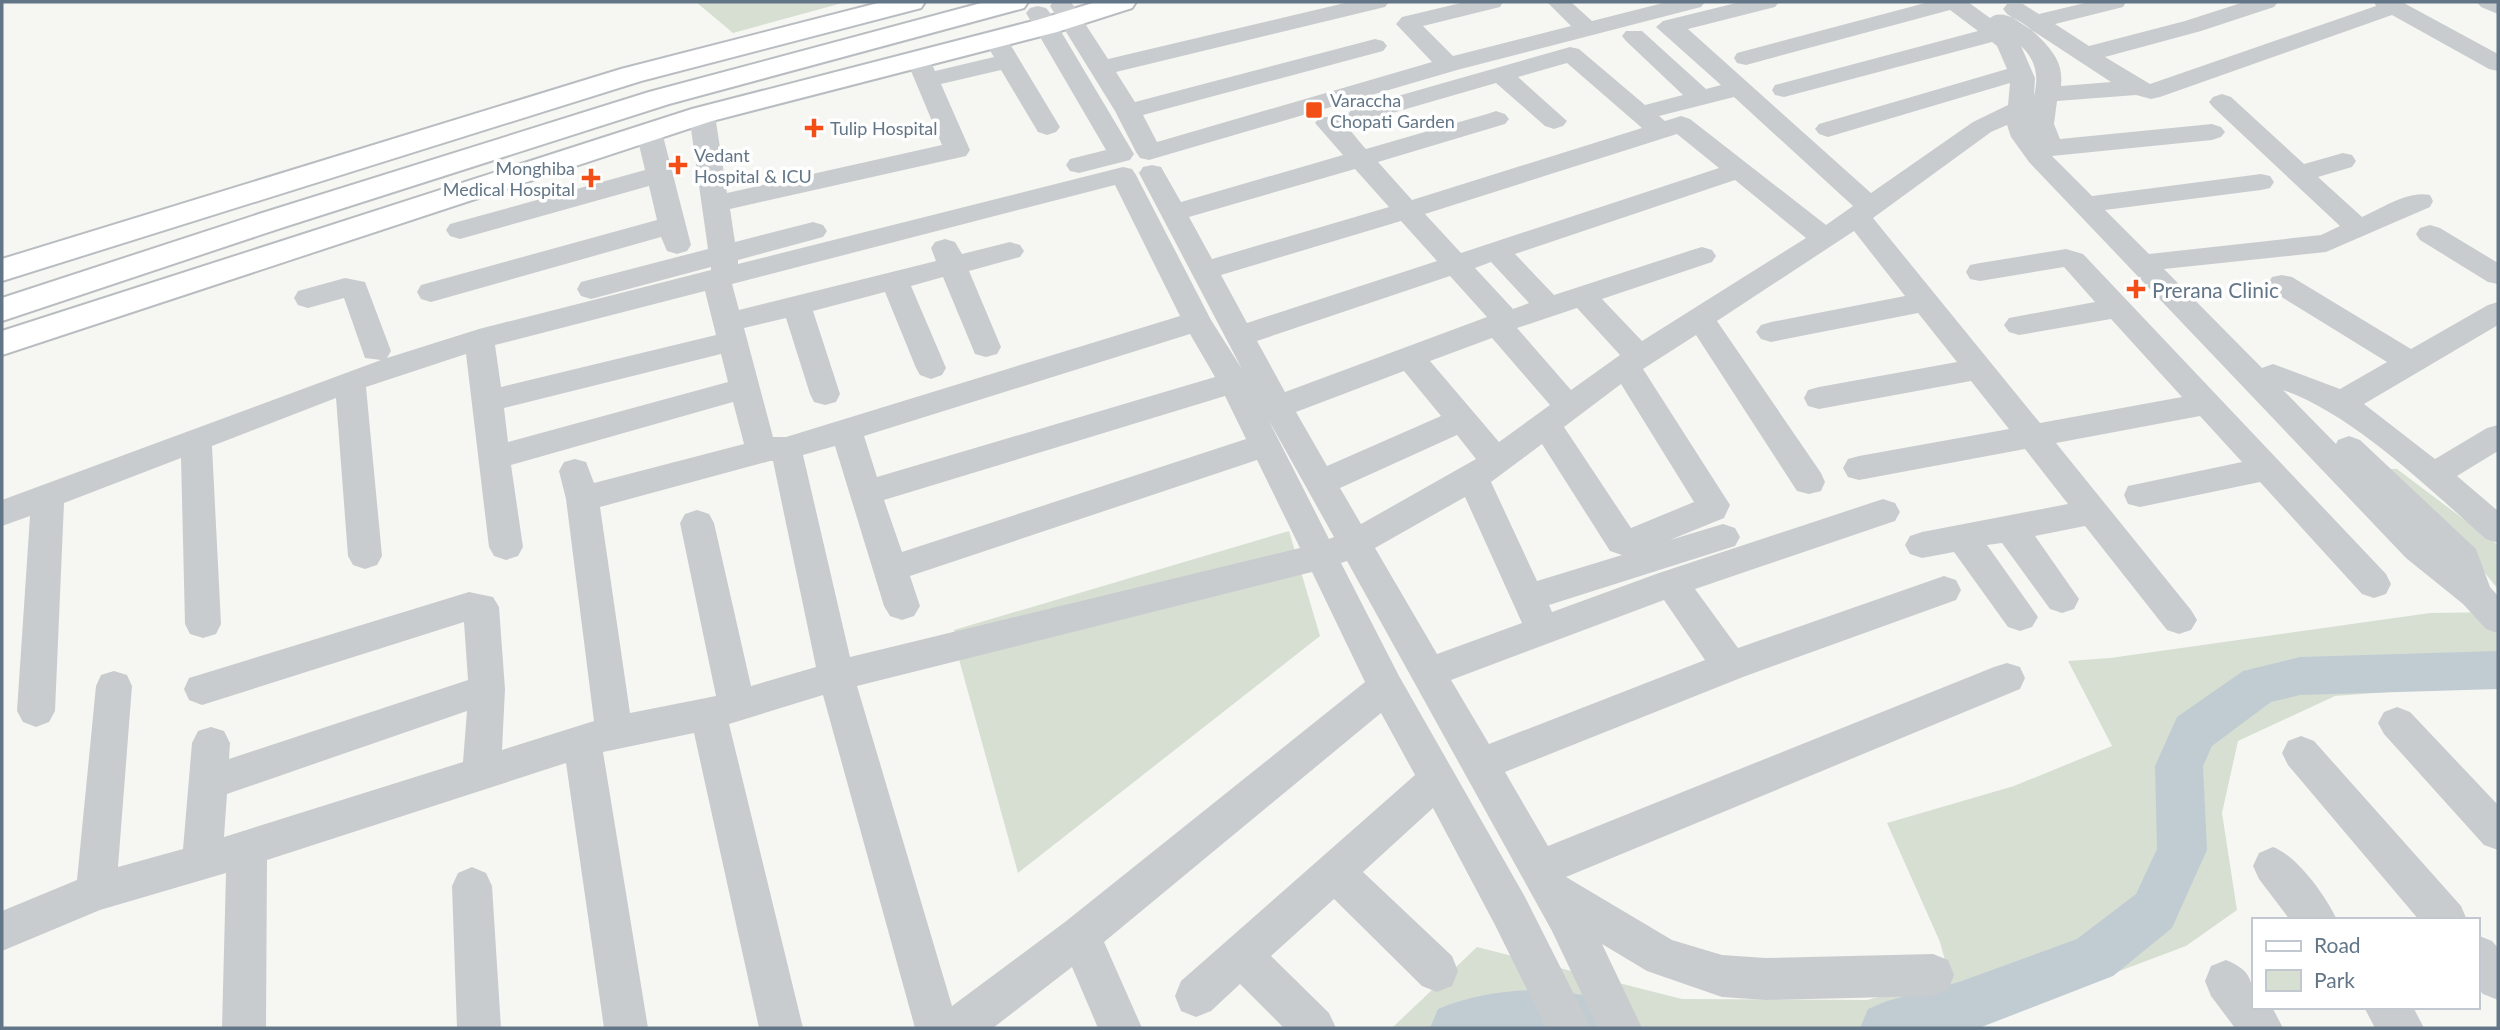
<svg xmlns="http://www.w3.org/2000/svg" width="2500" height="1030" font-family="Lato,sans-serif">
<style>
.green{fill:#d7dfd3}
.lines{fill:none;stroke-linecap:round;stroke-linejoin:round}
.river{fill:#c1ccd2;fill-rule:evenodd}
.major-casing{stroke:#b9bdc1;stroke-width:4}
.minor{fill:#c9cccf;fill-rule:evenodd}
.major{fill:#fff;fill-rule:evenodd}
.poi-dot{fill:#f34e16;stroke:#fff;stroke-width:2.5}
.labels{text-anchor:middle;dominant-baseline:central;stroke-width:7;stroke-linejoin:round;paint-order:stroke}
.far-poi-label{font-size:18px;fill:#637687;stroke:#fff;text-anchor:start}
.poi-label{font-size:21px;fill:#637687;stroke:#fff;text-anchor:start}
</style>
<rect width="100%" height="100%" fill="#f6f7f2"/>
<path class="green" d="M696 2H846L733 33Z
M2382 469H2397L2498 545V589L2458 540Z
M1289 531 1320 636 1018 873 960 663 954 630Z
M2498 612V684L2335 696 2238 741 2222 813 2237 910 2186 946 1968 1028H1392L1477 947 1682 999 1867 1000 1950 979 1940 942 1887 823 2014 786 2112 746 2068 661 2110 658 2430 613Z"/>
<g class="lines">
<path class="river" d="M2498 651V689L2300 695 2271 702 2212 746 2203 766 2207 850 2172 928 2113 976 1979 1028H1860L1868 1009 1887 1001 1959 982 2077 939 2136 894 2157 849 2155 766 2177 717 2243 671 2300 657Z
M1534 990C1567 991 1598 996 1629 1009L1637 1028H1430L1438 1009C1469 996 1500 991 1534 990Z"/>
<g class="major-casing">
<path id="major" d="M882 2H925L921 8 641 81 2 281V259L621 69Z
M985 2H1028L1024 8 669 104 281 228 2 321V298L259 214 649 92Z
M1096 2H1136L1132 8 1057 32 712 121 2 355V331L692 109 1037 20Z"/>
</g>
<path class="minor" d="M1053 2H1071L1108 59 1349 2H1389L1385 7 1116 72 1135 102 1375 39 1383 41 1387 46 1383 51 1143 115 1157 142 1432 62 1396 24 1402 17 1465 2H1503L1500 7 1423 26 1453 56 1571 26 1547 2H1571L1592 21 1667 2H1705L1701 7 1457 70 1149 160 1140 158 1136 152 1115 111 1050 6Z
M1740 2H1779L1775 7 1688 29 1871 193 1973 122 2008 105 2010 83 1828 137 1819 134 1815 129 1819 124 2007 69 1997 46 1992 42 1784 97 1775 95 1772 90 1775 85 1978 31 1950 10 1746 65 1737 63 1734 58 1737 53 1929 2H1968L1990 18C2008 3 2047 41 2056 58 2061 67 2062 76 2061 86L2111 82 2007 14 2003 9 2007 4H2023L2039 14 2089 2H2126L2123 7 2055 24 2089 46 2185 21 2244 2H2278L2274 7 2201 31 2105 57 2150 84 2376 6 2374 2H2402L2498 54V71L2489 69 2392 15 2160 97 2151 99 2136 95 2057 101 2054 124 2060 139 2212 124 2221 127 2225 132 2221 137 2212 140 2052 156 2092 196 2261 174 2270 176 2274 182 2270 188 2261 190 2105 210 2149 254 2321 235 2340 226 2213 107 2209 102 2213 97 2222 94 2231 97 2304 164 2343 153 2352 155 2356 161 2352 167 2318 177 2362 217C2382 208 2408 190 2430 195L2433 201 2430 207 2326 252 2164 269 2262 368 2273 364 2340 389 2387 362 2272 291 2268 284 2272 277 2282 275 2292 277 2411 349 2488 305 2498 302V325L2364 404 2435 459 2487 428 2498 425V451L2457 476 2498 511V543L2486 539C2429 489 2354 415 2283 390L2336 444 2338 440 2349 436 2360 440 2476 549 2490 587 2498 596V633L2486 629 2463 604 2406 558 2029 162 2011 137 2007 125 1991 132 1873 218 2040 423 2182 397 2111 319 2019 335 2009 332 2004 325 2009 318 2095 302 2064 267 1980 281 1970 279 1966 272 1970 265 1980 263 2066 249 2083 254 2386 574 2391 584 2386 594 2374 598 2362 594 2260 482 2140 507 2128 504 2124 495 2128 486 2242 462 2200 416 2056 443 2191 610 2197 620 2191 630 2179 634 2167 630 2085 526 2035 536 2079 599 2074 609 2062 613 2050 609 2002 543 1987 545 2038 617 2032 627 2020 631 2008 627 1954 552 1922 558 1910 554 1905 545 1910 536 1922 532 2068 504 2025 449 1859 480 1848 477 1843 468 1848 459 1859 456 2009 429 1971 381 1819 409 1808 406 1804 398 1808 390 1819 387 1957 362 1918 313 1771 342 1761 339 1756 332 1761 325 1771 322 1905 296 1854 231 1717 321 1821 473 1825 482 1821 491 1809 494 1797 491 1696 335 1643 369 1730 505 1724 518 1670 540 1723 524 1735 528 1740 537 1735 546 1549 605 1552 612 1659 573 1883 499 1895 503 1900 512 1895 521 1695 589 1738 648 1944 576 1956 580 1961 590 1956 600 1743 677 1505 772 1548 846 1994 667 2007 663 2020 667 2025 678 2020 689 1566 877 1672 940 1722 955 1766 958 1933 954 1948 960 1954 975 1948 990 1933 996 1766 1000 1722 997 1647 971 1602 944 1642 1028H1598L1552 931 1347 561 1341 563 1399 676 1525 897 1591 1028H1546L1495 925 1433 808 1363 872 1452 956 1458 971 1452 986 1437 992 1422 986 1334 899 1271 956 1329 1013 1336 1028H1284L1240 984 1211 1011 1196 1017 1181 1011 1175 996 1181 981 1415 775 1381 713 1104 942 1142 1028H1098L1072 967 993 1028H915L823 695 729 724 803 1028H759L694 733 603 752 648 1028H604L566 763 267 860 266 1028H222L226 873 100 910 2 951V911L77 880 96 686 101 675 114 671 127 675 132 686 118 867 183 849 192 743 198 731 211 727 224 731 230 743 229 759 468 680 464 622 202 705 189 700 184 689 189 678 469 592 493 597 499 607 505 689 502 750 594 721 566 499 559 471 564 462 575 459 586 462 594 483 744 444 733 402 511 465 523 547 518 556 506 560 494 556 489 547 466 354 366 387 382 556 377 565 365 569 353 565 348 556 336 398 212 446 221 624 216 634 203 638 190 634 185 624 181 458 64 503 55 711 49 722 36 727 23 722 17 711 30 516 2 526V500L381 360 365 358 344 298 308 308 298 305 294 298 298 291 345 278 365 282 391 351 387 358 479 329 711 270V267L591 299 581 296 577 289 581 282 708 249 689 115 693 110 702 107 711 110 715 115 727 193 942 145 906 59 909 54 918 52 927 54 935 71 994 57 983 39 987 34H1003L1007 39 1060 127 1056 132 1047 135 1038 132 1001 70 941 84 970 150 966 156 730 209 735 242 813 222 823 225 827 231 823 237 738 260V264L1123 167 1132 169 1136 175 1211 320 1242 369 1139 173 1143 167 1152 165 1161 167 1181 202 1343 155 1315 123 1319 118C1341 112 1352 134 1366 149L1487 114 1496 111 1505 114 1509 119 1505 124 1378 162 1412 200 1642 128 1567 63 1518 77 1567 121 1563 126 1554 129 1545 126 1496 83 1361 122 1352 119 1348 114 1352 109 1570 47 1579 49 1645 105 1683 95 1626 41 1622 36 1626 31H1642L1706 89 1721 85 1656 27 1663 21ZM2021 46C2036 60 2039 76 2034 96L2035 78ZM1734 97 1853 206 1826 225 1690 119 1681 116 1665 121 1659 116ZM1677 134 1719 168 1461 253 1425 214ZM1355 169 1389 207 1212 259 1189 217ZM1735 180 1806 238 1642 341 1602 299 1712 262 1716 256 1712 250 1702 247 1692 250 1554 295 1515 254ZM1115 185 1180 316 786 437H773L744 328 786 318 810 394 814 402 825 405 836 402 840 394 813 311 885 292 916 368 920 375 931 379 942 375 946 368 911 286 943 277 975 354 986 357 997 354 1001 347 969 271 1020 257 1024 251 1020 245 1010 242 962 254 955 242 945 239 935 242 931 248 936 261 739 310 732 284ZM1401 221 1437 261 1247 323 1221 275ZM1491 262 1529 303 1513 309 1475 268ZM1450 276 1487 317 1285 392 1257 341ZM705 291 716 335 501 387 495 345ZM1577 308 1620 355 1571 390 1517 328ZM1190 334 1215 377 877 477 864 436ZM1492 338 1550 405 1499 442 1430 361ZM721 354 728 382 508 442 504 408ZM1404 371 1441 416 1327 466 1296 412ZM1621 384 1694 502 1631 528 1564 427ZM1225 396 1246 439 902 552 884 500ZM1268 419 1334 537 1329 539ZM1457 435 1476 459 1361 524 1340 488ZM1542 444 1610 551 1622 555 1537 581 1491 482ZM835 446 884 606 890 616 902 620 914 616 920 606 910 576 1257 460 1300 548 850 657 803 455ZM770 461H773L816 667 751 686 714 523 709 514 697 510 685 514 680 523 716 696 630 713 600 507ZM1465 497 1522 623 1437 654 1375 548ZM1312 572 1365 682 1065 922 952 1006 857 686ZM1664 600 1705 660 1489 744 1451 680ZM467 711 463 762 224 837 227 794Z
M2477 2H2498V14L2481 7Z
M1038 6 1046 8 1050 13 1134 154 1130 160 1079 173 1070 171 1066 165 1070 159 1106 150 1026 13 1030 8Z
M649 124 658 127 662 132 691 245 687 251 677 254 667 251 661 237 431 302 421 299 417 292 421 285 657 220 649 186 460 239 450 236 446 230 450 224 645 170 636 132 640 127Z
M2430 225 2440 228 2498 263V284L2488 282 2420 240 2416 234 2420 228Z
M2397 707 2410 712 2498 805V850L2484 845 2384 734 2378 723 2384 712Z
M2301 736 2314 741 2461 906 2467 920H2419L2288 765 2282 753 2288 741Z
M2273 847C2297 856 2326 896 2337 920H2290L2259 879 2253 866 2259 853Z
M472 867 486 873 492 886 501 1028H457L452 886 458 873Z
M2477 935 2492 941 2498 948V1000L2483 994 2477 987Z
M2226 960C2252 971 2253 981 2253 1007H2272L2283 1028H2235L2211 996 2205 981 2211 966Z
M2364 1007H2413L2424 1028H2375Z"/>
<use href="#major" class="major"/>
</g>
<g class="poi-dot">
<rect x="1305" y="101" width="18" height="18" rx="3.5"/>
<path d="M810.5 117.5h7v7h7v7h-7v7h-7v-7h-7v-7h7z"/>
<path d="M674.5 154.5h7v7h7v7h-7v7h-7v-7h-7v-7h7z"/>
<path d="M587.5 167.5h7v7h7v7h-7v7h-7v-7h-7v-7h7z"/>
<path d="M2132.5 278.5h7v7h7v7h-7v7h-7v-7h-7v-7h7z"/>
</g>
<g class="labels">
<g class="far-poi-label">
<text x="1330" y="100">Varaccha<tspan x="1330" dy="21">Chopati Garden</tspan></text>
<text x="830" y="128">Tulip Hospital</text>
<text x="694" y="155">Vedant<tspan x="694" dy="21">Hospital &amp; ICU</tspan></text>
<text x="575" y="168" text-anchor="end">Monghiba<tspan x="575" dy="21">Medical Hospital</tspan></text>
</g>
<g class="poi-label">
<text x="2152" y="289">Prerana Clinic</text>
</g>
</g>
<rect width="2500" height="1030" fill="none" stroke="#637687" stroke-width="7"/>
<rect x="2252" y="918" width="228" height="91" fill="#ffffff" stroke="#c1c8cf" stroke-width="2"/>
<rect x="2266" y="941" width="35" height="10" fill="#ffffff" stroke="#c1c8cf" stroke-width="2"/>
<text x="2314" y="953" font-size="21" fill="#637687">Road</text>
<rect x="2266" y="970" width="35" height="21" fill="#d7dfd3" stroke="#c1c8cf" stroke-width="2"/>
<text x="2314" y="988" font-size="21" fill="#637687">Park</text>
</svg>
